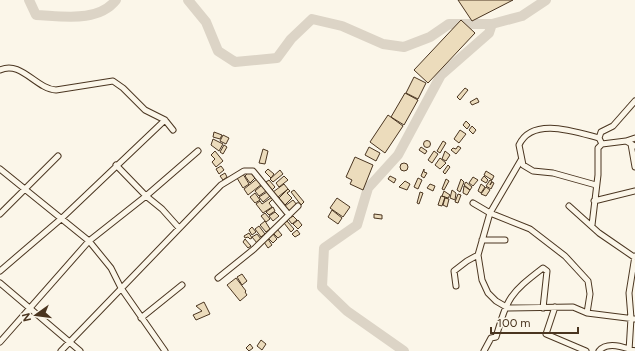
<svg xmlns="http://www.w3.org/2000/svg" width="635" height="351" font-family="Figtree,sans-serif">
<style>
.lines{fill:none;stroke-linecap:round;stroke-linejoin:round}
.river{stroke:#dcd4c6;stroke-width:10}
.building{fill:#ecdcbc;stroke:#4a3520}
.minor-casing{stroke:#4a3520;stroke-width:7}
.minor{stroke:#fbf6e9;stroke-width:5}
</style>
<rect width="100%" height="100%" fill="#fbf6e9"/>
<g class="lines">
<path class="river" d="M29 0 36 15C62 16 98 23 116 0
M188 0 206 22 218 51 235 62 277 58 291 39 312 19 342 26 383 44 404 47 430 37 449 24H492L522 16 546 0
M404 351 347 311 322 287 324 248 357 225 368 188 398 155 441 75 489 33 492 24"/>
</g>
<path class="building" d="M458 0H513L472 21Z
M461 20 475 33 428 83 414 70Z
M414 77 426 83 418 99 406 93Z
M465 88 468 90 460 100 457 97Z
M405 93 418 100 404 125 391 117Z
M477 98 479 102 472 105 470 102Z
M388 115 403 126 385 153 370 142Z
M466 121 470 125 467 129 463 125Z
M472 126 476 130 473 134 469 130Z
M460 130 466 134 459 143 454 139Z
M214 132 222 135 220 139 213 137Z
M223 135 229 138 226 144 220 141Z
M213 139 223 144 219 151 211 145Z
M423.5 144a3.5 3.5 0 1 1 7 0a3.5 3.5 0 1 1-7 0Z
M443 141 446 143 440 153 437 151Z
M224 145 227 147 223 154 220 152Z
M458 146 461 148 456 154 451 150 453 148 456 149Z
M369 147 380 153 376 161 365 155Z
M421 147 427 151 425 154 419 150Z
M263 149 268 151 265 164 259 163Z
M215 151 223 161 216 167 212 162 215 159 211 155Z
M434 151 438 154 432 163 428 160Z
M445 151 450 155 446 161 442 159Z
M355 157 373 165 363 190 350 184 352 180 346 177Z
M440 158 446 163 440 169 435 165Z
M400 167a4 4 0 1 1 8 0a4 4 0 1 1-8 0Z
M448 165 450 167 445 174 443 172Z
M221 166 224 170 219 174 216 169Z
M268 169 274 174 271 178 265 172Z
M424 169V172L427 173 424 178 421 176Z
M280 170 283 174 273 182 270 179Z
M250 171 255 178 250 183 245 176Z
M486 171 494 176 492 180 484 175Z
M225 173 227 177 223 180 220 176Z
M243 174 249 184 243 188 237 178Z
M284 176 288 180 279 187 276 183Z
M390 176 396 179 394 183 388 179Z
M484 176 488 180 486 183 481 180Z
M473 177 478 180 473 186 469 183Z
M258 178 262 184 248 195 244 189Z
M418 178 422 180 418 189 414 187Z
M446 179 449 181 444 190 442 189Z
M461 179 464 182 460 192 457 190Z
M269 180 275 187 272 190 266 182Z
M490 180 492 181 490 185 492 182 494 183 491 189 486 186Z
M405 181 410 184 407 190 399 187Z
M466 182 472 187 470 190 464 185Z
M284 184 288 189 278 197 273 192Z
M430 184 435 186 433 191 427 188Z
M481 184 485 187 481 193 478 191Z
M262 185 266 191 259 196 255 191Z
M464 186 470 190 467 195 463 193Z
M486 187 490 190 486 196 481 194Z
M288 189 290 191 287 193 292 198 285 205 279 198Z
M294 190 304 202 301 205 291 192Z
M452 190 456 193 455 200 450 198Z
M444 191 450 195 448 198 442 196Z
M267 192 270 196 263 202 259 197Z
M420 192 423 193 419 204 417 203Z
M255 193 260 200 255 203 250 197Z
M458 194 461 195 458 203 455 202Z
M441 196 445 197 442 206 438 205Z
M272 197 273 199 269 203 272 207 263 213 256 204 260 201 262 204Z
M337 198 350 207 343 217 330 208Z
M445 198 449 199 447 207 443 205Z
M293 200 297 205 290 211 285 206Z
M273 207 275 211 269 215 266 212Z
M332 210 342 218 338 224 328 217Z
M275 212 279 216 273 221 269 216Z
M265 213 270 219 266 222 261 216Z
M374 214 382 215V219L374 218Z
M293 216 297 220 292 224 288 219Z
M298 220 302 225 298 229 293 224Z
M265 221 270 229 266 232 260 225Z
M287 221 294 229 291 232 284 223Z
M259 226 265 234 261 237 255 229Z
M252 227 256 232 252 235 249 230Z
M277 229 282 235 278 238 273 233Z
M297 230 300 234 295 237 292 234Z
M249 233 252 238 250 239 248 237 245 238 244 236Z
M257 234 261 239 257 243 252 237Z
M273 234 277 239 273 243 268 238Z
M245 239 251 246 248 248 243 242Z
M268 239 272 245 268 248 264 242Z
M242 274 247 281 242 285 237 277Z
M236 278 246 291 245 292 247 295 240 301 227 285Z
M204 302 210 314 196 320 193 315 202 311 196 306Z
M261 340 266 344 262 350 257 346Z
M250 344 253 348 249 351 246 348Z"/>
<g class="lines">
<g class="minor-casing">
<path id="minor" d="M0 70C21 60 36 89 56 90L113 81 123 88 145 110 165 120
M599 138 601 132 613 126 635 101
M626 141 635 138
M631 144 635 167
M521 160 490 213 478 255 482 280 488 293 496 301 508 308 573 307 587 313 635 319
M116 165 146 196 162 209 179 228
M0 169 89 241 0 342
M596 185 553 173 533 171 523 165 519 145C532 116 576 132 599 138L602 144
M594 201 635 191
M473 203 490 213 530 229 565 256 588 281 590 294 587 313
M569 206 599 233 634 257
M0 214 58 156
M592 225 598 175V148L602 144 626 141 635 146
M482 240H505
M0 271 62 218 165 120 173 130
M218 278 254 249 298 206
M0 283 80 351
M456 286 454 271 467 261 478 255
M555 307 546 334 586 351
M141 318 182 285
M61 351 221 185 244 171H253L289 215
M165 351 121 288 111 268 89 241 146 196 198 151
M484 351 491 338 496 337C508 297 509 294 543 268L547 271 543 308
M599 351C607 341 624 347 635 351
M629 351 631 318 629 293 635 256"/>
</g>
<use href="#minor" class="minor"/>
</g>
<g transform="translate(36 315) rotate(256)" stroke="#fbf6e9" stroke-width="3" paint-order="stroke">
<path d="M0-3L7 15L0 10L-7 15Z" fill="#4a3520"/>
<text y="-6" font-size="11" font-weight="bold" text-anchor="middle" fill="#4a3520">N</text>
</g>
<path d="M491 327v6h87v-6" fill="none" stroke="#4a3520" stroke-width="2"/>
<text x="497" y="327" font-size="12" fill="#4a3520" stroke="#fbf6e9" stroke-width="3" paint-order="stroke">100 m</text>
</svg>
